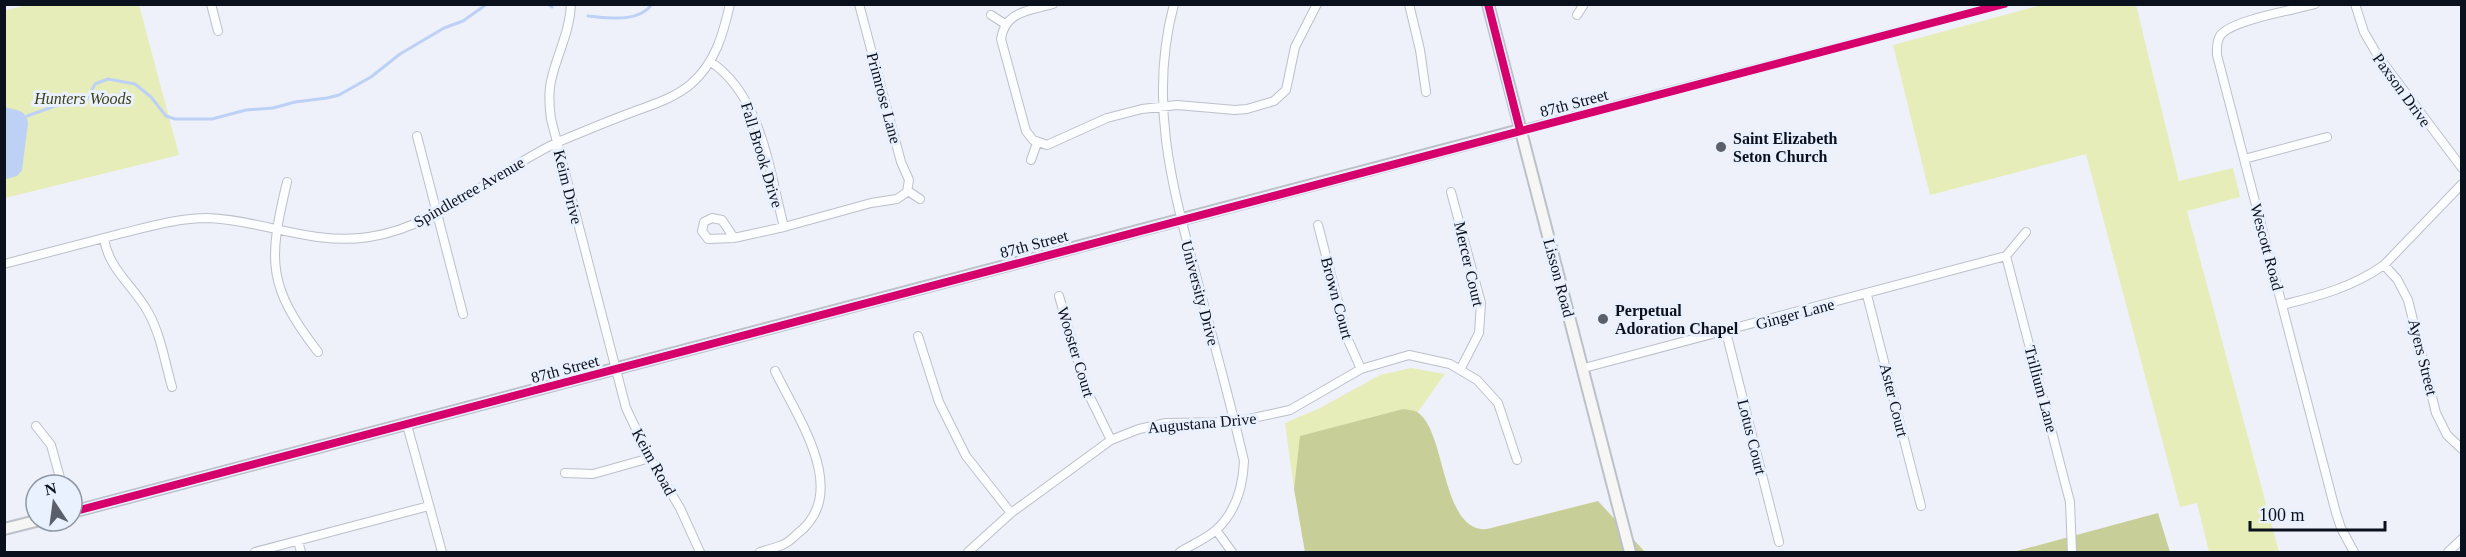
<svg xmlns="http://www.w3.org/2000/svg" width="2466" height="557" font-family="Georgia,serif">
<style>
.green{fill:#e6edb8}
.forest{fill:#c8ce98}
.water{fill:#bdd0f6}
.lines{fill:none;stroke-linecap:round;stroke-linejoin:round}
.stream{stroke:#bdd0f6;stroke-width:3}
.street-casing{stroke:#bbc0c9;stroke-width:10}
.secondary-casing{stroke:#bbc0c9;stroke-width:14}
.street{stroke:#fcfdfe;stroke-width:8}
.secondary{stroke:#f6f7f5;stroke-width:10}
.cycleway-casing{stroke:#e9f0fe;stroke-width:11}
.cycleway{stroke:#d6006c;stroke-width:8}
.poi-dot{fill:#5a5f69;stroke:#e9f0fe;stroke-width:2}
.labels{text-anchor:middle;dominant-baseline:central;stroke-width:6;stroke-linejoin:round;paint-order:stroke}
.street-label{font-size:16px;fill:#0b111c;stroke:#e9f0fe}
.park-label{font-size:16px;font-style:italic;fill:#3d4116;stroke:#e9f0fe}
.poi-label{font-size:16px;font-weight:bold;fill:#0b111c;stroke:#e9f0fe;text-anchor:start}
</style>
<rect width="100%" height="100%" fill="#eef1f9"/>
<path class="green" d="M30 4 139 5 179 155 5 198 4 11Z
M2045 4 2136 5 2179 181 2233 168 2240 197 2187 211 2279 552H2209L2197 503 2180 507 2086 154 1930 195 1893 45Z
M1411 368 1445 374 1417 413 1403 409 1301 436 1294 489 1285 423 1320 408 1380 375Z"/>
<path class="forest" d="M1403 409C1407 410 1413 410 1417 412 1445 428 1441 524 1481 529 1485 530 1491 528 1495 527L1598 501 1645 552H1305L1294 489 1300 436Z
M2158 513 2170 552H2013Z"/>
<path class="water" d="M4 107C16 110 27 110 28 123L22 170 17 176 6 179Z"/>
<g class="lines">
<path class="stream" d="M548 4 552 7
M588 16C608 18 639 23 652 4
M27 116 55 106 85 103 95 84 108 79 135 84 151 97 166 116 175 119H212L246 110 273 108 295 102 327 98 339 95 371 77 400 54 444 28 463 21 487 4"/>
<g class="street-casing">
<path id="street" d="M211 4 218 31
M571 4C570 31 558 52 552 77 548 91 549 105 551 119L626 408 650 458 680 508 700 552
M1053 4C1029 11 1005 11 1001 39L1026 131 1033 140 1047 145 1107 118 1142 109 1177 105 1235 110 1247 109 1274 101 1286 90 1295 47 1317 4
M1174 4C1148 101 1172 186 1197 279 1213 340 1230 400 1244 461 1243 486 1236 512 1216 530 1206 539 1191 545 1180 552
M1409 4 1420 50 1426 92
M2315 4C2295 10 2230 20 2220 36 2216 42 2217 49 2217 55L2336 513 2341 528 2354 552
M2355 4 2364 32 2378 56 2462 168
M991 15 1005 24
M1577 15 1584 4
M711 62C762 97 769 170 784 227
M1520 130 2004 4
M417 136 463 314
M2244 159 2327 137
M1031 160 1037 143
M287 182C268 261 267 286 318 352
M908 191 920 199
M1451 192 1481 303 1479 333 1461 368
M1318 225 1348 340 1361 369
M104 238C108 269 134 286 148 312 161 335 165 363 172 387
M734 238 722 220 712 218 704 222 702 231 708 239 734 238 784 227 871 203 897 199 907 192 909 180 901 162 859 4
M2006 256 2070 502 2072 552
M2006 256 2026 232
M4 264C43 254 81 244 119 234 148 227 177 218 208 218 263 220 312 246 369 237 440 226 494 172 558 142 582 132 606 122 630 113 651 105 673 99 691 84 715 63 723 35 730 4
M2384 265 2397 279 2408 300 2436 413 2447 435 2462 449
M1867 295 1921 506
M1059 296 1086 389 1111 440
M2282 305C2319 296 2353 287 2384 265L2462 184
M1726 332 1779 542
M918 336 939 402 966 456 1011 513
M1584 368 2006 256
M407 425 442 552
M36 426 51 445 62 485
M565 473 593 474 650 458
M1216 530 1232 552
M298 541 301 552
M255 552 429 506
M760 552C767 550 775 548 782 545 788 543 793 538 797 534 852 493 797 417 775 371
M968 552 1011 513 1111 440 1139 429 1166 423 1235 422 1290 410 1361 369 1409 355 1450 364 1477 380 1498 403 1517 460
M2448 552 2462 539"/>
</g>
<g class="secondary-casing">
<path id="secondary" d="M1488 4 1630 552
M72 512 1520 130
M4 529 36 521"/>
</g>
<use href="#street" class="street"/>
<use href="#secondary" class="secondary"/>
<g class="cycleway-casing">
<path id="cycleway" d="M1488 4 1520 130
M72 512 2004 4"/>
</g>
<use href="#cycleway" class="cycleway"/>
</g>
<g class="poi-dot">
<circle cx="1721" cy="147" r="6"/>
<circle cx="1603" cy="319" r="6"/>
</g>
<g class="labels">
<g class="street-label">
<text transform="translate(2402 90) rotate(54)">Paxson Drive</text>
<text transform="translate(884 98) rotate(75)">Primrose Lane</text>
<text transform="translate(1574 103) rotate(-15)">87th Street</text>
<text transform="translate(762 155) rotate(73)">Fall Brook Drive</text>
<text transform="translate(568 187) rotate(76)">Keim Drive</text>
<text transform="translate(469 192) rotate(-30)">Spindletree Avenue</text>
<text transform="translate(1034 244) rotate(-15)">87th Street</text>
<text transform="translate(2267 247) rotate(75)">Wescott Road</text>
<text transform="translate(1469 264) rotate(77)">Mercer Court</text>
<text transform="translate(1559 278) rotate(75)">Lisson Road</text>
<text transform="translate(1200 293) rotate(75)">University Drive</text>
<text transform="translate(1337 298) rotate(75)">Brown Court</text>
<text transform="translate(1795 314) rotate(-15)">Ginger Lane</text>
<text transform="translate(1076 352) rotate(73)">Wooster Court</text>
<text transform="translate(2423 357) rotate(76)">Ayers Street</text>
<text transform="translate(565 369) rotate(-15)">87th Street</text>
<text transform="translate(2041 389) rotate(75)">Trillium Lane</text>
<text transform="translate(1894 400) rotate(76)">Aster Court</text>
<text transform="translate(1202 423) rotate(-5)">Augustana Drive</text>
<text transform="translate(1752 437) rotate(76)">Lotus Court</text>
<text transform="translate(654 462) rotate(61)">Keim Road</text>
</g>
<g class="park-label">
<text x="83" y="98">Hunters Woods</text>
</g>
<g class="poi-label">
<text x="1733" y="138">Saint Elizabeth<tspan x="1733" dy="18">Seton Church</tspan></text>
<text x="1615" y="310">Perpetual<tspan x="1615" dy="18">Adoration Chapel</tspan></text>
</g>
</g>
<rect width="2466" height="557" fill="none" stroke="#0b111c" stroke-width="12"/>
<g transform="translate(54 503) rotate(347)"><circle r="28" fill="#e9f0fe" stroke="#9097a4" stroke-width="1.5"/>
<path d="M0-4.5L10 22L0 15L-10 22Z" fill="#5a5f69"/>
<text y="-9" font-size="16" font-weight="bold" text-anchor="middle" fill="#0b111c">N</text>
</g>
<path d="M2250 521v9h135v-9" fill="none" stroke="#0b111c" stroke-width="3"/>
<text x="2259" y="521" font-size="18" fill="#0b111c" stroke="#e9f0fe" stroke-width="4.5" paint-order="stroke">100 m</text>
</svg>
